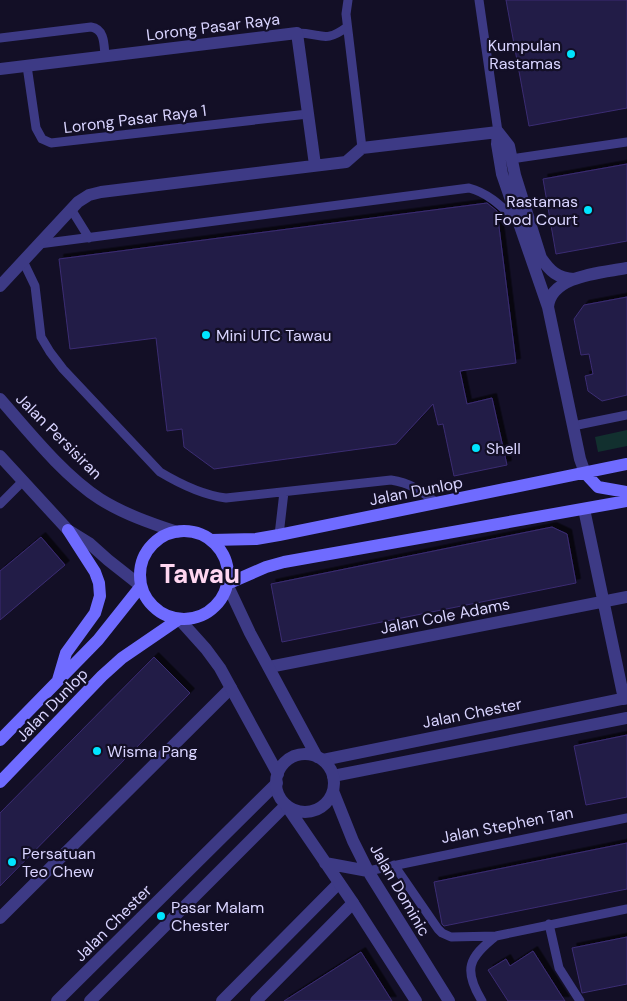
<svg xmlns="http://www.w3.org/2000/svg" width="627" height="1001" font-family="'DM Sans',sans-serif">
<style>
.park{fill:#12302f}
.building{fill:#241b47;stroke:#3b2d73;filter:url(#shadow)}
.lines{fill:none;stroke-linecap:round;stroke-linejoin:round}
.service{stroke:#3d3a85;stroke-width:9}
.minor{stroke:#3d3a85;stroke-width:12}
.tertiary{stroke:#3d3a85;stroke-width:12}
.secondary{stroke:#6f6bff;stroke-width:12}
.poi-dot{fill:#00e5ff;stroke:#130f26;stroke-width:2}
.labels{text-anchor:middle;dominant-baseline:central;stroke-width:4.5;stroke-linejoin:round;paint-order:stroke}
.street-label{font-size:16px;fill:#d9d4ff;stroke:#130f26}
.poi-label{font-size:16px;fill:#d9d4ff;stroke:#130f26;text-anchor:start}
.town-label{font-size:26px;font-weight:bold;fill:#ffd6f0;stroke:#130f26}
</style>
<defs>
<filter id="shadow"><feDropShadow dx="4.5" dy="-4.5" stdDeviation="0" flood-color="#0009"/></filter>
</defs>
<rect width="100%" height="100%" fill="#130f26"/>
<path class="park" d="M627 430V446L598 452 595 437Z"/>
<path class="building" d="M506 0H627V108L529 126Z
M627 164V241L556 254 543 179Z
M487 203 497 211 516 363 460 371 467 404 492 398 507 465 454 476 443 424 438 425 433 404 396 444 214 469 184 447 182 429 167 431 156 338 70 349 59 259Z
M627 297V395L602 401 588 391 585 376 593 374 589 354 581 355 574 319 584 305Z
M552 527 567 534 576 583 282 642 271 584Z
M41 537 65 565 0 620V571Z
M154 657 190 693 0 886V813Z
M627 735V797L586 805 574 746Z
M627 843V889L444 926 442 924 434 882Z
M627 937V984L582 993 572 948Z
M533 951 561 995 565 1001H508L488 970 506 959 510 966Z
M361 952 392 1001H284Z"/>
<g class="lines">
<path class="service" d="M348 0 346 14 362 148
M479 0 498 132
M297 33C322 33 324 44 347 27
M0 38 91 27C105 29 104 45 105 56
M27 66 36 128 42 139 51 143 308 114
M511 159 627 142
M71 209 89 238
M39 244 469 188C489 193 503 208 518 222
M23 261 35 286 41 337 50 352 63 369 160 472C180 484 202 495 226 498L391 480C411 483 421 491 437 503
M573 426 627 415
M0 504 23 481
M279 535 284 492
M394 865 438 929 442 933 451 937 496 936 627 909
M368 871 627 818
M549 924 559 968 580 1001
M482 1001C463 970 468 958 496 936"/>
<path class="minor" d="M0 69 297 33 315 165
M498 132 497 144 502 174 548 307 580 459 585 473
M498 132 509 146 515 175 541 258C550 271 557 278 574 279
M0 286 78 202 89 195 101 192 346 162 362 148 498 132
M548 307C551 275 602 273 627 268
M584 509 624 699
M269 667 627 597
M323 760 627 698
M333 776 627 718
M0 918 231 688
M57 1001 277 783
M90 1001 286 805
M222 1001 339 883
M256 1001 353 903"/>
<path class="tertiary" d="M0 399C29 432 63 475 100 499 124 514 150 523 177 532
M0 456 68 530 89 543 108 560 141 586
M227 584 250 633 317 757
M179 619 206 649 220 668 278 774
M276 783a29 29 0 1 1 58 0a29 29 0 1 1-58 0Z
M333 791 353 841 368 871 449 1001
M286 805 353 903 416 1001
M325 863 368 871"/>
<path class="secondary" d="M585 473 598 487 627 492
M140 575a44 44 0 1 1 88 0a44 44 0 1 1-88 0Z
M211 540 256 539 279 535 627 464
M227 584 266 567 284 562 627 501
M58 680 66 653 95 613 100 596 99 583 95 572 68 530
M0 740 98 640 141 586
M0 782 102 676 122 658 179 619"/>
</g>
<g class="poi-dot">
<circle cx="571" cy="54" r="5"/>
<circle cx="588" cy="210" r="5"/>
<circle cx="206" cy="335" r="5"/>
<circle cx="476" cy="448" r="5"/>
<circle cx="97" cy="751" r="5"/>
<circle cx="12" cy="862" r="5"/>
<circle cx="161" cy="916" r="5"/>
</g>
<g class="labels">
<g class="street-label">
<text transform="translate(213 27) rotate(-7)">Lorong Pasar Raya</text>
<text transform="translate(135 119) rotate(-7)">Lorong Pasar Raya 1</text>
<text transform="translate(59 436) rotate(45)">Jalan Persisiran</text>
<text transform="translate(416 491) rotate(-11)">Jalan Dunlop</text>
<text transform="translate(445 616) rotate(-11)">Jalan Cole Adams</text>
<text transform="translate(52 705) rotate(-46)">Jalan Dunlop</text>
<text transform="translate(472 713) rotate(-11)">Jalan Chester</text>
<text transform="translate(507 825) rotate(-11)">Jalan Stephen Tan</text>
<text transform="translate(400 890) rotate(60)">Jalan Dominic</text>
<text transform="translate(113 923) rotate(-45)">Jalan Chester</text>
</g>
<g class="poi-label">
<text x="561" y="45" text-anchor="end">Kumpulan<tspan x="561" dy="18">Rastamas</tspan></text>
<text x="578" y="201" text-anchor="end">Rastamas<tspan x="578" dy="18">Food Court</tspan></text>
<text x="216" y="335">Mini UTC Tawau</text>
<text x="486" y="448">Shell</text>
<text x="107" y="751">Wisma Pang</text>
<text x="22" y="853">Persatuan<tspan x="22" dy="18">Teo Chew</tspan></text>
<text x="171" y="907">Pasar Malam<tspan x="171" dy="18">Chester</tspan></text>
</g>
<g class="town-label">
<text x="200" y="574">Tawau</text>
</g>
</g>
</svg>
